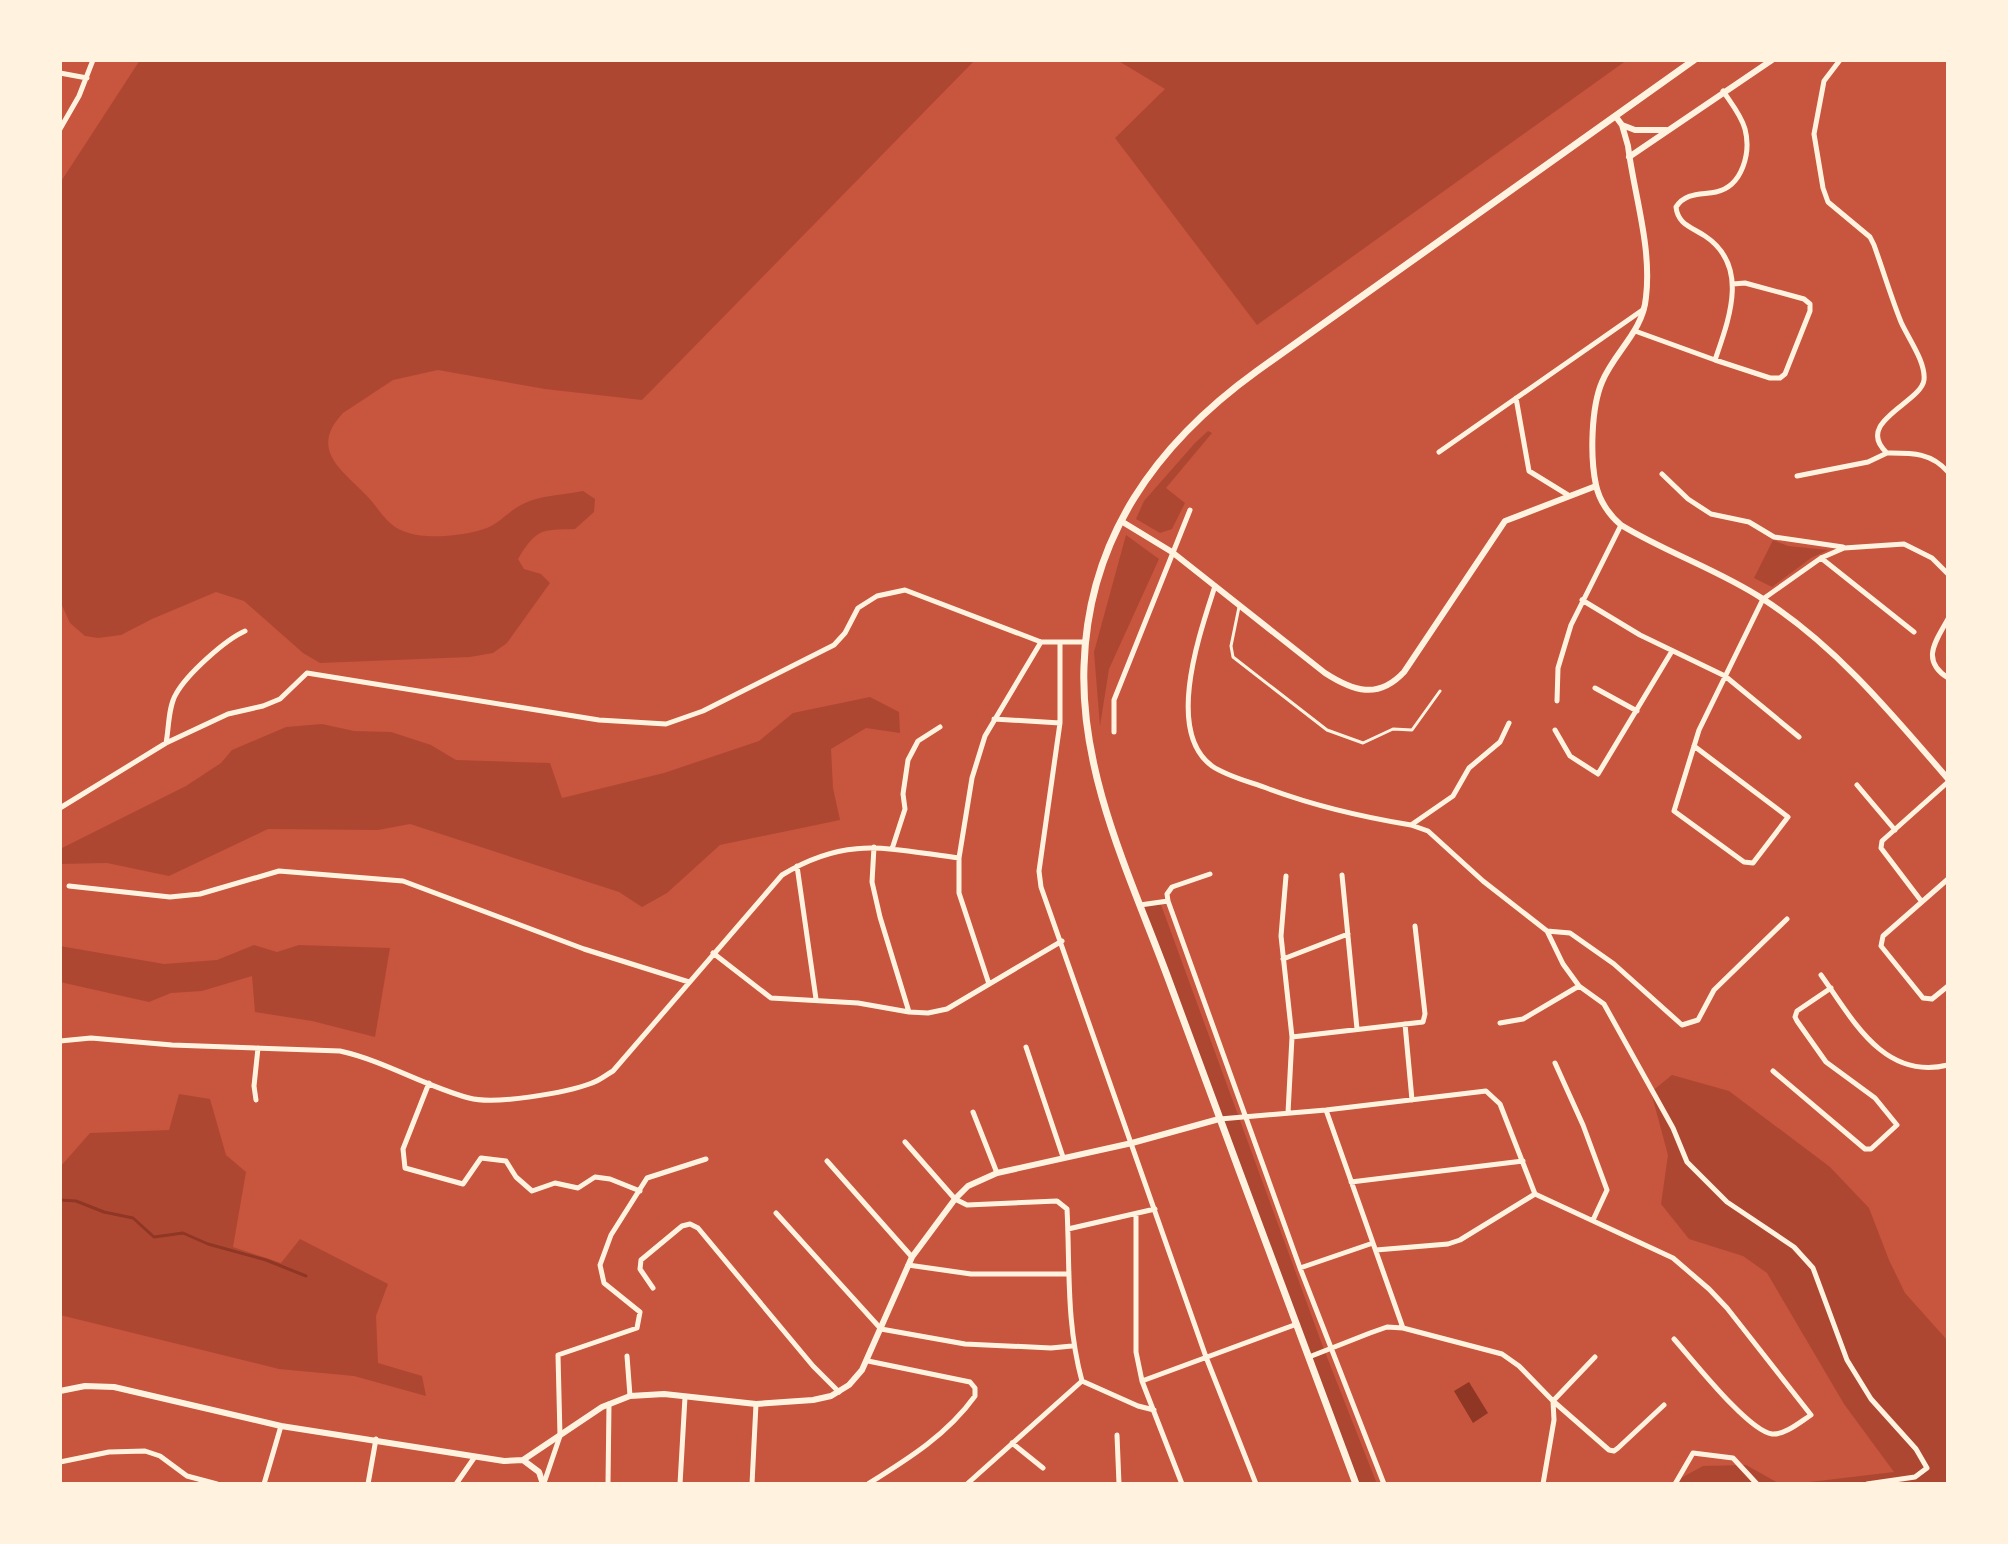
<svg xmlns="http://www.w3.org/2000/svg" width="2008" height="1544" font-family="'Source Sans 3',sans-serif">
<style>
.green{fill:#ae4732}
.water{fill:#8f3625}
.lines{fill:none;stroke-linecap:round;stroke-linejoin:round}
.stream{stroke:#8f3625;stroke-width:3}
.pedestrian{stroke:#fff3e0;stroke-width:3}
.minor{stroke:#fff3e0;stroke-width:5}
.tertiary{stroke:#fff3e0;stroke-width:6}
.secondary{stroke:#fff3e0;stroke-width:6}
.primary{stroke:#fff3e0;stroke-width:7}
</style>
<rect width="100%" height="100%" fill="#c8553d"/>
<path class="green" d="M140 60H975L642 400 545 389 438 370 393 380 343 413C307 451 345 472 368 497 379 509 387 525 403 531 415 536 432 537 445 536 459 535 481 532 493 525 503 519 512 509 523 504 540 495 564 495 583 491L595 499 594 512 575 529C541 530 537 528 518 559L524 569 541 574 550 583 507 643 493 653 470 657 320 663 303 653 244 601 216 592 152 619 121 635 98 638 85 636 70 623 60 601V183Z
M1117 60H1627L1257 325 1115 138 1165 89Z
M1208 431 1212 433 1166 488 1185 503 1172 529 1160 533 1136 519 1144 501 1195 443Z
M1126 535 1159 559 1109 669 1100 726 1094 652Z
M1773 540 1788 546 1828 550 1811 558 1772 587 1754 578Z
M870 697 899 712 900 733 866 728 831 749 833 788 840 820 720 845 667 893 642 907 619 892 410 824 378 830 268 829 169 876 107 863 60 864V849L186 786 221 763 232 750 286 727 322 724 354 731 391 732 431 745 456 760 550 763 562 798 664 773 759 741 793 713Z
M1138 902H1160L1323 1347 1377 1484H1358Z
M254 945 277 952 299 945 390 948 375 1037 312 1021 255 1012 252 976 202 991 171 993 149 1002 60 982V946L164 964 217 960Z
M1672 1075 1729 1091 1830 1167 1869 1208 1889 1260 1905 1293 1948 1341V1484H1793L1894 1472 1844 1404 1767 1273 1743 1256 1689 1239 1661 1204 1668 1155 1651 1092Z
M179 1094 210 1099 226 1155 246 1172 233 1247 281 1263 300 1239 388 1284 376 1316 378 1363 422 1376 426 1396 354 1376 279 1369 60 1315V1167L90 1133 169 1130Z
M1746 1465 1780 1484H1670L1703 1466Z"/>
<path class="water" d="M1469 1382 1488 1413 1473 1423 1454 1391Z"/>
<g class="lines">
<path class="stream" d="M60 1200 76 1201 104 1212 133 1218 154 1237 183 1233 208 1244 266 1260 306 1276"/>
<path class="pedestrian" d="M1239 607 1231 646 1233 657 1327 730 1363 743 1393 729 1412 730 1440 691"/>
<path class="minor" d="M1840 60 1824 81 1814 134 1823 188 1828 202 1870 237 1874 245C1883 270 1891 297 1901 322 1908 338 1926 362 1924 380 1921 403 1853 422 1887 453 1911 453 1931 452 1948 472
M60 73 87 78
M60 129 79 96 93 60
M1635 331 1715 360 1770 378H1780L1785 374 1810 311V304L1804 299 1745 283 1733 284
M1715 360C1729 319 1750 266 1705 236 1692 227 1678 225 1676 207 1686 192 1701 195 1716 192 1743 186 1751 152 1745 129 1741 115 1731 103 1723 91
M1516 398 1529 471 1568 495
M1439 452 1644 309
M1662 474 1688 499 1711 514 1749 522 1774 537 1843 547
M1797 476 1868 462 1887 453
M1821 558 1914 632
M1215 586C1201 630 1164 731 1212 766 1228 777 1251 782 1269 789 1315 806 1362 817 1411 825L1453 796 1469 768 1500 742 1509 723
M1582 600 1640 635 1725 676 1799 737
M1948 619C1936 641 1920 660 1948 678
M1060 644V723L1039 871 1041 887 1206 1357 1256 1484
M1595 688 1637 711
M1557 701 1558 668 1571 625 1621 525
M994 719 1060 723
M1555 730 1570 756 1598 774 1672 651
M1114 732V700L1190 510
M166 743C169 729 168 707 176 694 187 674 225 640 245 631
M1694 746 1788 817 1753 863 1744 862 1674 811 1699 730 1763 599 1821 558 1844 548 1904 544 1932 558 1948 574
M1857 785 1895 830
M60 808 166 743 228 714 263 706 280 699 307 673 599 720 666 724 703 711 834 645 845 633 858 608 877 596 905 590 1041 642H1086
M1411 825 1428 831 1483 881 1547 931 1570 933 1614 964 1682 1025 1698 1020 1714 990 1787 919
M874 847 872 882 880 917 909 1012
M892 849 905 809 903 794 908 760 918 741 940 727
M797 866 816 999
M1210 874 1172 887 1167 894 1168 901 1300 1268 1384 1484
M1342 875 1357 1029
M1286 876 1281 936 1292 1037 1288 1113
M1948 879 1883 936 1881 946 1923 998 1932 999 1948 986
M69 886 170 897 200 894 279 871 403 881 584 949 689 982
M1922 902 1881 848 1882 841 1948 782
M1140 905 1168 901
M1547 931 1563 964 1579 986 1604 1004 1673 1128 1687 1162 1727 1202 1794 1247 1813 1268 1847 1360 1871 1399 1916 1449 1927 1468 1915 1477 1867 1484
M713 953 771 998 858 1003 909 1012 928 1013 947 1009 1062 941
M1283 959 1348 934
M1821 975C1852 1018 1883 1081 1948 1065
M989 984 959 893V858L972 778 985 736 1041 642
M1500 1023 1523 1019 1579 986
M1405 1024 1412 1100
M1292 1037 1423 1022 1425 1014 1415 926
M60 1041 91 1038 172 1045 340 1051C385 1061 424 1086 469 1098 495 1105 566 1093 592 1083 599 1081 606 1075 613 1071L782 875C847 835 888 849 959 858
M1026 1047 1063 1157
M1555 1063 1583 1125 1607 1190 1593 1220
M1773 1071 1865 1149H1871L1897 1125 1875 1098 1826 1062 1797 1021 1795 1017 1797 1011 1831 988
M429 1083 403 1149 405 1168 463 1184 481 1158 506 1161 516 1177 532 1191 555 1183 578 1188 595 1177 610 1179 640 1191
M256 1100 254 1086 258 1048
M1326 1110 1403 1328
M973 1112 997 1173
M1220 1119 1326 1110 1486 1091 1500 1104 1535 1194 1673 1258 1709 1289 1727 1308 1811 1415C1800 1422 1785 1435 1772 1434 1748 1431 1692 1359 1674 1339
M905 1142 955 1199 967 1205 1057 1201 1067 1209C1070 1267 1066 1323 1082 1381
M827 1161 912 1257
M1351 1182 1523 1161
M776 1213 881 1329 965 1344 1051 1348 1072 1346
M1136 1214V1352L1142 1381 1182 1484
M1068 1229 1155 1209
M1376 1250 1448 1244 1460 1240 1535 1194
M908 1265 971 1274H1067
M1300 1268 1373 1243
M653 1288 640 1269 641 1260 682 1226 690 1224 698 1228 813 1366 839 1392
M627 1356 630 1396
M1309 1357 1370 1333 1387 1327 1403 1328 1502 1354 1519 1366 1553 1401 1554 1420 1543 1484
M1595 1357 1553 1401 1609 1450 1614 1451 1618 1448 1664 1405
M868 1361 970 1382 975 1388V1396C947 1435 908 1459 868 1484
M1082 1381 1138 1406 1154 1410
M1142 1381 1297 1324
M1117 1435 1119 1484
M1012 1443 1043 1468
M60 1462 109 1452 145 1451 160 1456 187 1476 217 1484
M544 1483 560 1436 558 1355 637 1328 640 1312 604 1283 600 1265 611 1235 647 1178 706 1159
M264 1484 281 1426
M368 1484 376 1439
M456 1484 474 1458
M608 1484 609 1404
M680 1484 685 1397
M752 1484 756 1404
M967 1484 1082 1381
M1675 1484 1693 1453 1733 1458 1757 1484"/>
<path class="tertiary" d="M1629 157 1772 60
M1121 521 1172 552 1325 673C1353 691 1378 700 1404 672L1505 521 1596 486
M60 1391 85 1386 114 1387 281 1426 504 1461 523 1460 602 1407 630 1396 664 1394 756 1404 813 1400 831 1396 849 1385 862 1370 912 1257 955 1199 968 1186 997 1173 1132 1143 1219 1119
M523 1460 539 1472 543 1484"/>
<path class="secondary" d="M1616 117 1622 125 1628 146C1634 194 1652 247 1646 297 1643 332 1615 351 1602 382 1591 408 1590 457 1596 485 1599 500 1609 515 1621 525 1667 553 1719 570 1763 599 1837 647 1892 714 1948 779
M1622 125 1635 130H1666"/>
<path class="primary" d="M1356 1484C1293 1315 1230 1147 1168 978 1131 878 1080 775 1084 666 1088 538 1156 444 1257 371L1694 60"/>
</g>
<rect width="2008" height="1544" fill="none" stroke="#fff3e0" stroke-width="124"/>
</svg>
